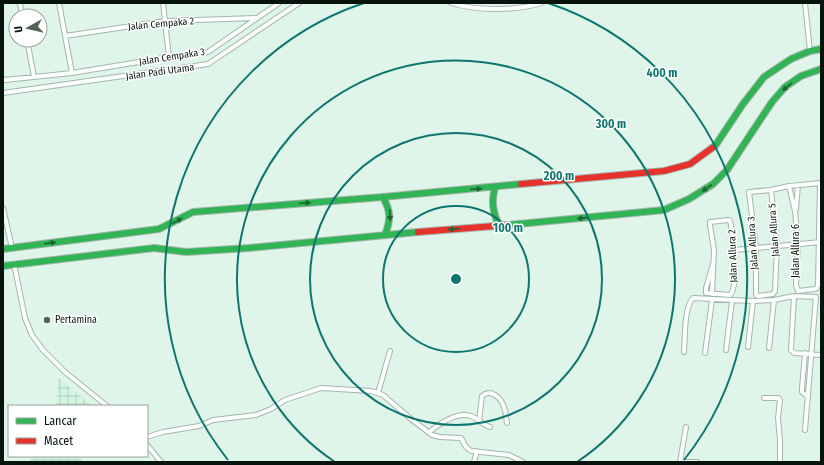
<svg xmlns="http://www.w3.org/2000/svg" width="824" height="465" font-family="'Fira Sans Condensed',sans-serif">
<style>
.industrial{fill:url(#industrial-grid)}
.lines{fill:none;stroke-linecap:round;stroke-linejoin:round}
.street-casing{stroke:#a5b5ab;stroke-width:6}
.fast-casing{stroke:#a5b5ab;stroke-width:8}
.jam-casing{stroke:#a5b5ab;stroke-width:8}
.street{stroke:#fafefc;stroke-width:4}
.fast{stroke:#30b455;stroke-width:6}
.jam{stroke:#e5322d;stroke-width:6}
.oneway{fill:#1c6431}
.ring{fill:none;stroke:#0f766e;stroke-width:2}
.poi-dot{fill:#53635a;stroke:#fff;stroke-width:1.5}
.labels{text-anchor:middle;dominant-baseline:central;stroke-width:3;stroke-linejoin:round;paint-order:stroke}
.street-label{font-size:10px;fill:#07140d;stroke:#fff}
.poi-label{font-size:10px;fill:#07140d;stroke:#fff;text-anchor:start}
.centre{fill:#0f766e;stroke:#fff;stroke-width:2}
.ring-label{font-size:12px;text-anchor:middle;font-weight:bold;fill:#0f766e;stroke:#fff;stroke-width:3;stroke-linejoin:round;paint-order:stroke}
</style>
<defs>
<pattern id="industrial-grid" width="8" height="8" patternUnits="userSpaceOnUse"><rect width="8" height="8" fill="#d2f4e1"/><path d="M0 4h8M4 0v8" fill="none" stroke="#b3d0c0"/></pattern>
</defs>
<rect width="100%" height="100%" fill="#e0f5e9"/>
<path class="industrial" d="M58 378 93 406H56Z
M30 456H82V460L80 462H30Z"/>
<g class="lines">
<g class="street-casing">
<path id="street" d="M20 3 22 16
M59 3 72 73
M163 3 169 57
M451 3C477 11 516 11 542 3
M805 3 810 51
M65 36 165 21 257 18
M27 40 34 77
M3 79 5 80 72 73 169 57 208 52 279 3
M3 93 208 64 299 3
M789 186 795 211 798 244 796 285 798 291 815 289 817 288 818 285 820 183
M771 190 777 246 775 291 773 294 759 296 756 295V248L749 192 771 190 789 186 821 183
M3 208 12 248
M796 209 798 185
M734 250 821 242
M14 264 25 318 32 335 43 350 65 372 107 406
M712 294 714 250 710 225V222L729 220 730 221 731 225C733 238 739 286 730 295L707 293H706V288L713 264
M794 296 791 350 794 353 821 355
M748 347 753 301
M769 348 774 300
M726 350 732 301
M684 352C685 339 684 307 693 298L753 301 774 300 794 296 816 297 805 430
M705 353 712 300
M805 353 802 388V392L808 397
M378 393 390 351
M764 398H778L780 400 778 418 780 440V462
M479 421 482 396C491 388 501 398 504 407 506 412 506 418 507 423
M429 432C439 424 457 411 471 416 479 419 482 425 490 427
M147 437 163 432 199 426 213 420 256 415 271 409 285 400 321 388 371 391 383 395 411 419 432 435 440 437 461 438 466 447 471 451 509 455 523 462
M147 445 161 462
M474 462 477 451
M680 462 686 427
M681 462H697"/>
</g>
<g class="fast-casing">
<path id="fast" d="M712 148 715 146 743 104 764 77 791 59 810 51 821 49
M495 187C491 202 493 212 499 226
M383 197C391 212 391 219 385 235
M508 225 664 210 689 199 713 184 727 170 772 102 785 87 801 76 821 69
M3 249 159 229 193 212 383 197 521 184
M3 266 154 248 186 252 249 248 418 232"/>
</g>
<g class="jam-casing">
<path id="jam" d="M521 184 664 171 690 164 712 148
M418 232 508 225"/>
</g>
<use href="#street" class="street"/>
<use href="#fast" class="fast"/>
<use href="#jam" class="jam"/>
</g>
<defs><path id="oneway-solid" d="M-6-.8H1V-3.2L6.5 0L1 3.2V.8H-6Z"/></defs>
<g class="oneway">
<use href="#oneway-solid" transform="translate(787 87) rotate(141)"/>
<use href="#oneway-solid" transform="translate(707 188) rotate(146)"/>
<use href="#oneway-solid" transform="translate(476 189) rotate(-5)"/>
<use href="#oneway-solid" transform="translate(305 203) rotate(-5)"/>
<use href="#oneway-solid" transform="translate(390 215) rotate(87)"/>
<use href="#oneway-solid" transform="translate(583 218) rotate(174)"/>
<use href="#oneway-solid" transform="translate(177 221) rotate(-29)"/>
<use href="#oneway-solid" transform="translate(454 229) rotate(176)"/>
<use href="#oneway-solid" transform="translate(50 243) rotate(-7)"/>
</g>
<g class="ring">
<circle cx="456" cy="279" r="73"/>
<circle cx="456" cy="279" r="146"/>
<path d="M335 462A219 219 0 1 1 577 462"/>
<path d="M228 460A291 291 0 0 1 364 3M548 3A291 291 0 0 1 684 460"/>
</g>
<circle class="poi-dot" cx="47" cy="320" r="4"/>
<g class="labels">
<g class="street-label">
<text transform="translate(161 24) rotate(-5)">Jalan Cempaka 2</text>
<text transform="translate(172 57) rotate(-9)">Jalan Cempaka 3</text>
<text transform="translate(160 72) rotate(-8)">Jalan Padi Utama</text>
<text transform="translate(774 230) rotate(-94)">Jalan Allura 5</text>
<text transform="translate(753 243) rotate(-94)">Jalan Allura 3</text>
<text transform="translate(796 251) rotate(-90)">Jalan Allura 6</text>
<text transform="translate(733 256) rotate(-92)">Jalan Allura 2</text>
</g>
<g class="poi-label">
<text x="55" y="320">Pertamina</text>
</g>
</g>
<circle cx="456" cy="279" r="6" class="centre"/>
<g class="ring-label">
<text x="662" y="77">400 m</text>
<text x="611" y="128">300 m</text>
<text x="559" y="180">200 m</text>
<text x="508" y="232">100 m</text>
</g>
<rect width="824" height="465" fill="none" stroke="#07140d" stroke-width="8"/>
<rect x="8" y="405" width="140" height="52" fill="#ffffff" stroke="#9ca19e"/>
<rect x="16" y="418" width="20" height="6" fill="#30b455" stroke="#9ca19e"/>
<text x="44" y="425" font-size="12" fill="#07140d">Lancar</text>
<rect x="16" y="438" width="20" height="6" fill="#e5322d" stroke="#9ca19e"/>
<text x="44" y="445" font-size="12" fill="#07140d">Macet</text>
<g transform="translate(28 28) rotate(262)"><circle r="19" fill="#ffffff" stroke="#9ca19e"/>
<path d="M0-3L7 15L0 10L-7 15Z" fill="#53635a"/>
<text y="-6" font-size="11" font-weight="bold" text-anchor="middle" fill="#07140d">U</text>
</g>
</svg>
